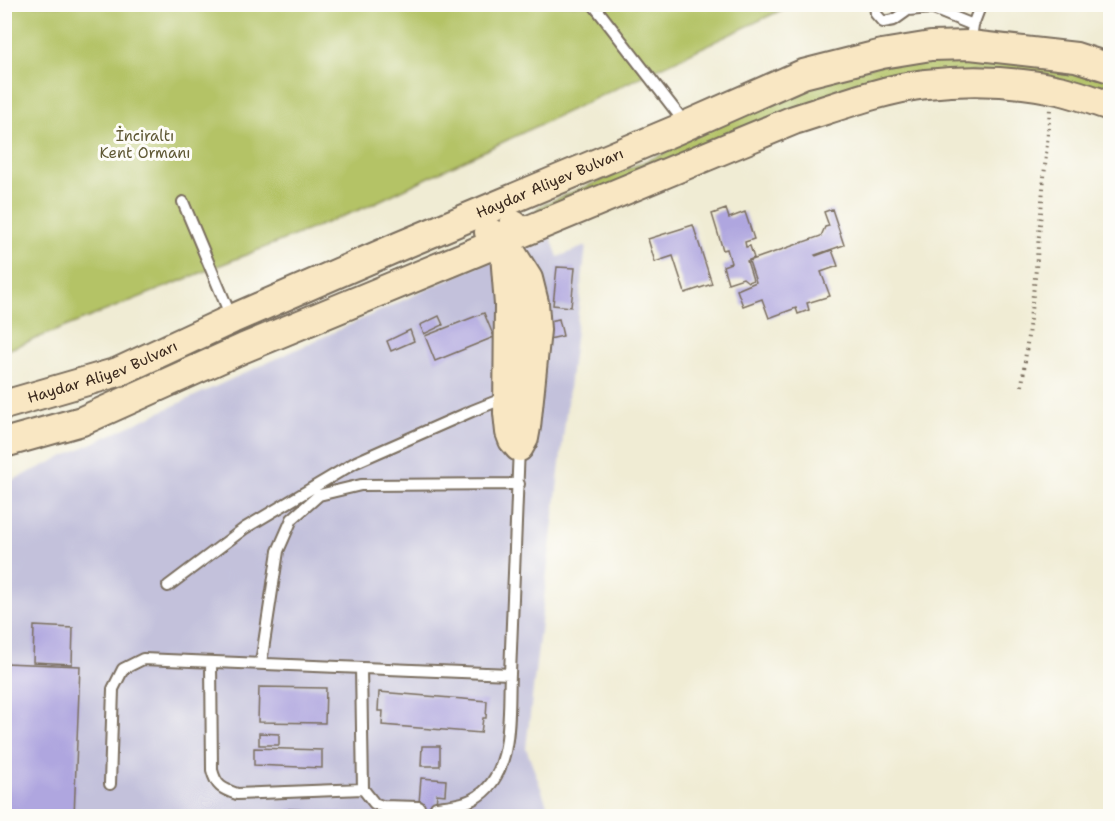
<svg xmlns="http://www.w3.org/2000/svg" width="1115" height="821" font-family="'Shantell Sans',sans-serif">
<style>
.industrial{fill:#c3c1db}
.green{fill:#b4c366;stroke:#787642;stroke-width:1.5}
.building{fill:#afa6df}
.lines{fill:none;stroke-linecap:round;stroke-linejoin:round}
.lane-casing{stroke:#7a6e5e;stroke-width:14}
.secondary-casing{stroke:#7a6e5e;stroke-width:32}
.path{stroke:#7a6e5e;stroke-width:4;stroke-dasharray:1.5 4.5;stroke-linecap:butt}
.lane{stroke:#fff;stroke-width:10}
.secondary{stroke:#f9e7c3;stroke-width:28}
.labels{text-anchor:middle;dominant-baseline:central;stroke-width:6;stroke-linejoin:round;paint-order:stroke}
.park-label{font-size:15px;fill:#5f5834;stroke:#fdfcf7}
.street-label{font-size:15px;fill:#3b2a1e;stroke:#fdfcf7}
</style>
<rect width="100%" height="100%" fill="#fdfcf7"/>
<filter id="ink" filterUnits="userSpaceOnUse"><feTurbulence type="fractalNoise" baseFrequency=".0167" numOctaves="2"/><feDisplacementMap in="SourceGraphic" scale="12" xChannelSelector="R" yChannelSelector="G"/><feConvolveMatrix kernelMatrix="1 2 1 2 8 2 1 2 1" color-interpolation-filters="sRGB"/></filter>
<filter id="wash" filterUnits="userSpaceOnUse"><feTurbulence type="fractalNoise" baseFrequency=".008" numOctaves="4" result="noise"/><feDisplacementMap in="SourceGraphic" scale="24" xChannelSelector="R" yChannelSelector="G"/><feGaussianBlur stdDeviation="1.35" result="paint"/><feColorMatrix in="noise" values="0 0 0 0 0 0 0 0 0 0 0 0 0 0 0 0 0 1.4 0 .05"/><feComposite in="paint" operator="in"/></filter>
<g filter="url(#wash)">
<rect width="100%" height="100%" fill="#f0ecd4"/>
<path class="industrial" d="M549 233 558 257 586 246 526 748 549 810 529 809 530 816H5L4 484Z"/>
<path class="green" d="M5 5H792L366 207 5 351Z
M969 55 1041 61 1110 77V93L972 72 531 222 538 207 665 153 703 128 810 84 885 63Z"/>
<g id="blocks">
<path class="building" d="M726 209 729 218 745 212 754 239 745 242 746 247 750 246 754 258 747 261 753 280 748 282 743 278 728 283 723 266 731 263 727 249 723 250 712 214Z
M832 209 844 245 815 255 816 256 832 250 838 266 821 272 830 296 807 303 809 310 798 314 796 308 769 318 762 299 743 306 737 290 756 282 749 261 821 236 825 227 829 226 824 212Z
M693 225 712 284 685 293 673 256 655 262 648 239Z
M557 267 575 268 571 307 553 305Z
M484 313 494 337 435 361 425 336Z
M439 316 443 325 424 334 420 325Z
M559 319 563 336 549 339 545 322Z
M410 330 414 341 391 351 387 341Z
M34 626 73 628 72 664 33 662Z
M4 663 80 666 74 816H4Z
M259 687 326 688 325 723 258 722Z
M379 692 487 701 486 718H483L481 733 382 725 383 711H378Z
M259 733 279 734V745H259Z
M422 746H440V766H421Z
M254 748 322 750V768L254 765Z
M421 778 446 780 445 795 437 794 435 816H418Z
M289 809 342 812 341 816H289Z"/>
</g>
</g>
<g filter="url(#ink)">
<use href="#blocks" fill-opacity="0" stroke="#7a6e5e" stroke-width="1.5"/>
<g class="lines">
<g class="lane-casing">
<path id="lane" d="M593 4 685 123
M875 4 876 14 883 22 894 20 908 10 931 8 973 25 970 45
M973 25 981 4
M183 202 232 319
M168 586 245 528 356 462 472 411 507 397
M211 662 212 770C216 786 222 789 237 794L363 789 374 803 382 806 419 807
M261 663 278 551 292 519 319 495 361 485 519 484
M361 668 363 789
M110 784 113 689 123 669 143 659 510 674 519 447
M436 807C448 806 462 805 473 799 515 777 508 714 510 674"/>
</g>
<g class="secondary-casing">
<g id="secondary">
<path d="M489 232 504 241 528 279 534 303 536 330 526 427 524 438 519 447 513 440 510 432 508 413 509 305 504 241 514 225"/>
<path id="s1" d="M4 405 118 372 232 319 400 246 676 130 803 74 882 54 931 46 970 45 1076 57 1110 68"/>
<path d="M4 443 82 421 244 348 794 120C836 107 883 89 926 84 971 79 1019 81 1063 91 1079 95 1095 101 1110 106"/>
</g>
</g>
<path class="path" d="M1022 386 1036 269 1050 109"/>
<use href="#lane" class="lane"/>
<use href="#secondary" class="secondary"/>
</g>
</g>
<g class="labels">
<g class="park-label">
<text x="145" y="136">İnciraltı<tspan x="145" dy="17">Kent Ormanı</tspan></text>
</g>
<g class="street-label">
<text stroke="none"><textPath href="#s1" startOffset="590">Haydar Aliyev Bulvarı</textPath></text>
<text stroke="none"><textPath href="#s1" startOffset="104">Haydar Aliyev Bulvarı</textPath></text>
</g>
</g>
<rect width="1115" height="821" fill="none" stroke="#fdfcf7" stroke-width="24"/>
</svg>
